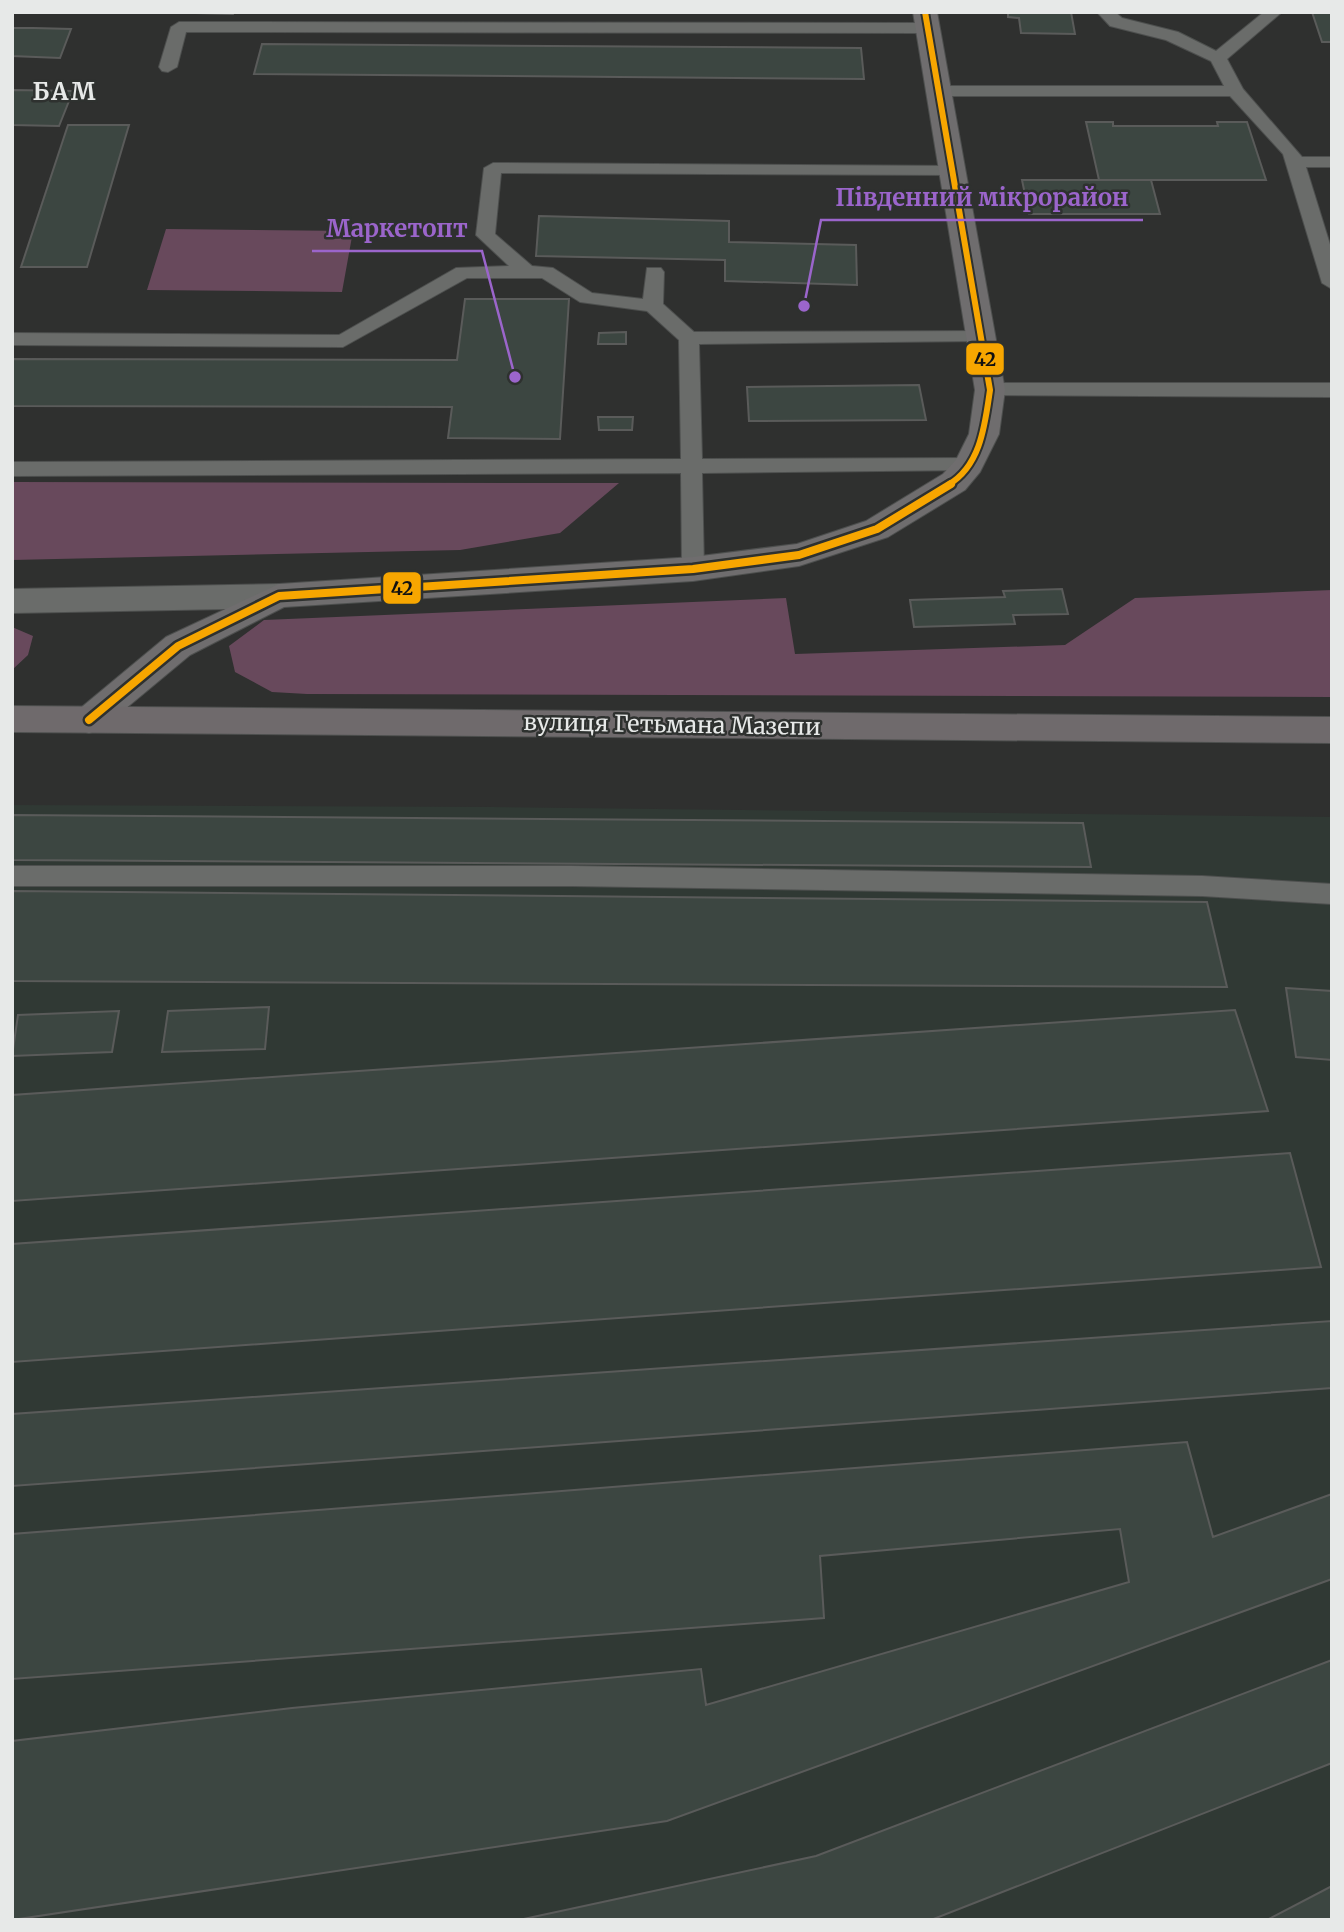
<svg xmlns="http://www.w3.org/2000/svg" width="1344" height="1932" font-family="Merriweather,serif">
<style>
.built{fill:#303934}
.green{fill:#68495c}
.building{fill:#3c4641;stroke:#5a5b5a;stroke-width:2}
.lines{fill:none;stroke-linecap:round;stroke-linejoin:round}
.lane-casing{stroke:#4d4f4e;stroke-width:2}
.street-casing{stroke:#4d4f4e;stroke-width:2}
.secondary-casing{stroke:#4d4f4e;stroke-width:2}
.highway-casing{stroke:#4d4f4e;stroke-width:2}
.lane{fill:#6a6c6a;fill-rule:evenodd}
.street{fill:#6a6c6a;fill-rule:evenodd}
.secondary{fill:#6f6d6e;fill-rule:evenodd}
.highway{fill:#6f6a6c;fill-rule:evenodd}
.bus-1-far1-casing{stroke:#2e312f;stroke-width:10}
.bus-1-casing{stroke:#2e312f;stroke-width:13}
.bus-1-far1{stroke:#f7a600;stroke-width:6}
.bus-1{stroke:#f7a600;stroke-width:8}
.labels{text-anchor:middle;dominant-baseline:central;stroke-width:5;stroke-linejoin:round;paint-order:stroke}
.street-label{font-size:23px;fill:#e7e9e8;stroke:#2e312f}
.far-district-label{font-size:24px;font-weight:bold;letter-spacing:2px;fill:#e7e9e8;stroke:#2e312f}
.leader{fill:none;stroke:#9b65cb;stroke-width:2.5}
.callout-dot{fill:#9b65cb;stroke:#2e312f;stroke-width:2.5}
.callout-label{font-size:24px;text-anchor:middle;font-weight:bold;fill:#9b65cb;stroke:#2e312f;stroke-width:5;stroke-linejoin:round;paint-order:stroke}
.line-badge{stroke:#2e312f;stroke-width:2.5}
.pale-badge-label{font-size:19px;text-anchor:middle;font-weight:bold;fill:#111}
</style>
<rect width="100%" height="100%" fill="#2f302f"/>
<path class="built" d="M12 805 492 807 1332 817V1920H12Z"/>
<path class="green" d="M166 229 353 231 342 292 147 290Z
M12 482 541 483H619L560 533 460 550 12 560Z
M1332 590V697L307 694 272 692 235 672 229 646 264 620 786 598 795 654 1065 645 1135 598Z
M12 627 33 636 28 655 12 670Z"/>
<path class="building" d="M157 12H234L233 14Z
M1008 12H1071L1075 34 1021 33 1019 18 1008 17Z
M1312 12H1332V42H1322Z
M12 28H34L71 29 60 58 12 56Z
M262 44 861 48 864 79 254 74Z
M12 90 73 91 59 126 12 125Z
M1086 122H1113V126H1218L1217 122H1247L1266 180H1099Z
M68 125H129L87 267H21Z
M1022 180H1151L1160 214H1029Z
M539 216 729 221V242L856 245 857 285 725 281V260L536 256Z
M465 299H569L560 439 448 438 452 407 12 406V359L457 360Z
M626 332V344H598L599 333Z
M919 385 926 420 749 421 747 387Z
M598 417H633L632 430H599Z
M1062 589 1068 614 1013 615 1015 624 914 627 910 600 1005 597 1003 591Z
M12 815 1083 823 1091 867 12 860Z
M12 891 1207 902 1227 987 12 981Z
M1286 988 1332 991V1060L1296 1057Z
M269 1007 265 1049 162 1052 168 1011Z
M1235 1010 1268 1111 12 1201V1095Z
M119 1011 112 1052 12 1056 18 1015Z
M1290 1153 1321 1267 12 1362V1244Z
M1332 1321V1388L12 1486V1414Z
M1187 1442 1213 1537 1332 1494V1579L667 1821 12 1920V1741L292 1708 701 1669 706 1705 1129 1582 1120 1529 820 1556 824 1618 12 1679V1534Z
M1332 1660V1763L931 1920H519L816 1856Z
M1332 1886V1920H1267Z"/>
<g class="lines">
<g class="lane-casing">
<path id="lane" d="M1097 12H1115L1122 18 1178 32 1216 51 1264 12H1282L1227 59 1243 89 1302 157H1332V167H1306L1332 251V289L1322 283 1283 154 1230 96H940L931 91 940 86H1224L1211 61 1166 40 1110 26Z
M179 22 928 23 936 28 928 33 186 32 177 67 168 72 162 71 159 67 171 27Z
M493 163 959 166 962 170 953 175 501 173 495 234 532 266 553 268 592 293 643 299 647 268H661L664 272 663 304 694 332 989 331 992 335 989 339 982 341 699 344 702 459 969 458 976 460 980 465 976 470 702 473 704 569 701 575H685L682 569 681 473 12 476V462L681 459 679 340 647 311 580 302 542 278H467L343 347 12 345V333L339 335 456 268 509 266 476 235 484 168Z
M990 383H1332V397L983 395 980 390Z
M12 866H572L1202 876 1332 884V904L1202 896 572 886H12Z"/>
</g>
<g class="street-casing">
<path id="street" d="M279 584 291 588 295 596 291 604 279 608 12 613V589Z"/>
</g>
<g class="secondary-casing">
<path id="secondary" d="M913 12H937L1005 390 999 434 980 472 965 490 888 537 799 566 693 581 284 607 190 655 101 729 89 733 77 729 72 720 77 711 166 637 279 584 693 557 797 544 866 521 943 474 956 460 969 434 975 390Z"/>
</g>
<g class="highway-casing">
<path id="highway" d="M12 706 1332 717V743L12 732Z"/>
</g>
<use href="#lane" class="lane"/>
<use href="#street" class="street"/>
<use href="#secondary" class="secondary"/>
<use href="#highway" class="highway"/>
<g class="bus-1-far1-casing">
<path id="bus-1-far1" d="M925 12 990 390C985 424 981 466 948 485"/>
</g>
<g class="bus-1-casing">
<path id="bus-1" d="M89 720 178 646 279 596 693 569 799 555 877 529 951 484"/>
</g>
<use href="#bus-1-far1" class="bus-1-far1"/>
<use href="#bus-1" class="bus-1"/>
</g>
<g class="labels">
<g class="street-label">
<text transform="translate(672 724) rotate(1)">вулиця Гетьмана Мазепи</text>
</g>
<g class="far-district-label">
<text x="65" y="91">БАМ</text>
</g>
</g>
<path class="leader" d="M804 306L821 220H1143M515 377L482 251H312"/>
<g class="callout-dot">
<circle cx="804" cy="306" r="7"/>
<circle cx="515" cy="377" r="7"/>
</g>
<g class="callout-label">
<text x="982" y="206">Південний мікрорайон</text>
<text x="397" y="237">Маркетопт</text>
</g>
<g class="line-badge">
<rect x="965" y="342" width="40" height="34" rx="7" fill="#f7a600"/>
<rect x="382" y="571" width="40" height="34" rx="7" fill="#f7a600"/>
</g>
<g class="pale-badge-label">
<text x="985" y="366">42</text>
<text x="402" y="595">42</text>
</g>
<rect width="1344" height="1932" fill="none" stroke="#e7e9e8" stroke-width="28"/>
</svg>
